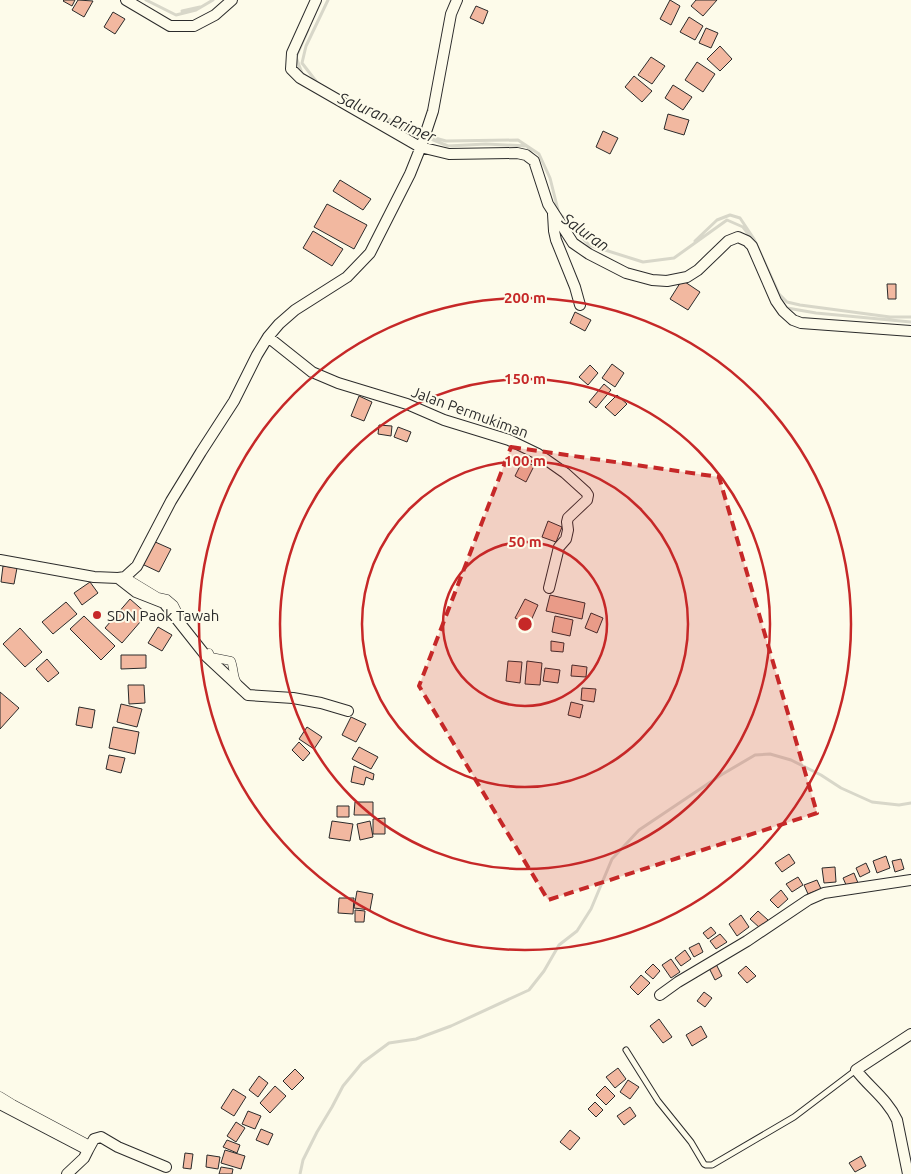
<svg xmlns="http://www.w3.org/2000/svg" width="911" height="1174" font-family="Ubuntu,sans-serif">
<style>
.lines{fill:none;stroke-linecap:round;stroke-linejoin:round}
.stream{stroke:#d8d7c9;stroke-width:3}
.building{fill:#f2b8a0;stroke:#2b2b2b}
.service-casing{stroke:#2b2b2b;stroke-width:7}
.pedestrian-casing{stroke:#2b2b2b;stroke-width:9}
.minor-casing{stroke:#2b2b2b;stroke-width:12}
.service{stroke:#fdfbea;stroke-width:5}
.pedestrian{stroke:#fdfbea;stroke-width:8}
.minor{stroke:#fdfbea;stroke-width:10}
.marked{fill:#c62828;fill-opacity:0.2;stroke:#c62828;stroke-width:4;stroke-dasharray:10 6;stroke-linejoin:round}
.ring{fill:none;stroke:#c62828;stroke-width:2.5}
.poi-dot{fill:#c62828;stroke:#fdfbea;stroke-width:2}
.labels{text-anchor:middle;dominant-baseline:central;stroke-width:4;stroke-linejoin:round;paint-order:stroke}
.street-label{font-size:15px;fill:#2b2b2b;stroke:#fdfbea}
.poi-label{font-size:15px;fill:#2b2b2b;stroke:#fdfbea;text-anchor:start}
.water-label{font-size:16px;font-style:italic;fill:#2b2b2b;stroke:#fdfbea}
.centre{fill:#c62828;stroke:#fdfbea;stroke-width:2.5}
.ring-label{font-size:15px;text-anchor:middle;font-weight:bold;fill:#c62828;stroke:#fdfbea;stroke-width:4;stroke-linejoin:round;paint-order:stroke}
</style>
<rect width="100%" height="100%" fill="#fdfbea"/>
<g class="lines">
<path class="stream" d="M146 0 176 15 196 10 213 0
M182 11 200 7
M303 76 296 57 308 30
M319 85 302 63 306 46 328 0
M351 102 424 135 446 141 518 140 527 146 533 156
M382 118 406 129
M431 139 448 146 486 144 527 146 539 154 550 178 559 214
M560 214 589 245 643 262 674 258 727 220 743 227 752 239
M577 230 607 249
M695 241 717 220 730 215 740 218 754 239 779 294 787 302 800 305 890 317H911
M787 308 816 313 911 322
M300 1174 303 1160 317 1132 332 1107 343 1086 362 1063 389 1043 416 1039 451 1026 529 990 544 971 559 945 577 931 591 909 612 859 639 830 721 775 755 755 770 754 791 760 821 775 841 788 872 802 899 805 911 803"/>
</g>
<path class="building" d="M64 0H75L72 6 63 1Z
M78 0 93 1 84 17 72 10Z
M670 0 680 6 671 25 660 19Z
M696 0H717L703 16 691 6Z
M476 6 488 11 483 24 470 18Z
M113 12 125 19 115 34 104 27Z
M689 17 703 26 695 40 680 32Z
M706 28 718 33 711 48 699 43Z
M720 46 732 59 720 71 707 59Z
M651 57 665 66 652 84 638 75Z
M697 62 715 74 703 92 685 80Z
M634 76 652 91 642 102 625 87Z
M673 85 692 97 683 110 665 98Z
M668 114 689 120 684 135 664 129Z
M603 131 618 138 610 154 596 147Z
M340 180 371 199 363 210 333 191Z
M327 204 367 225 354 249 314 227Z
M313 231 343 249 332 266 303 248Z
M682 280 700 292 688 310 670 299Z
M887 284H896V299H888Z
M575 312 591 320 585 331 570 323Z
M612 364 624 373 615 387 602 378Z
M590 365 598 373 588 385 579 377Z
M604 384 611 390 596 408 589 402Z
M617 395 627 404 615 416 605 407Z
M359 396 372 402 364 421 351 416Z
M379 425 392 426 391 436 378 434Z
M398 427 411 432 407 442 394 437Z
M523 460 534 466 526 482 515 476Z
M548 521 562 527 556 542 542 537Z
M153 541 171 549 159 572 142 564Z
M3 566 17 568 14 584 1 582Z
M90 582 98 593 82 605 74 593Z
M550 595 585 603 582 619 546 611Z
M130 599 147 614 122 643 105 628Z
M525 599 538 605 529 625 515 618Z
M66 602 77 614 53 634 42 622Z
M591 613 603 618 597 633 585 628Z
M84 616 115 646 101 660 70 629Z
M555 616 573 620 570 636 552 632Z
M158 627 172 635 162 651 148 643Z
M20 628 42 652 25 667 3 644Z
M551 641 564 643 563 652 551 651Z
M121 655H146V668L121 669Z
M47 659 59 673 48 682 36 669Z
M508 661 522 662 520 683 506 681Z
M527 661 542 663 540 685 525 684Z
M572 665 587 667 586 677 571 676Z
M545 668 560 670 558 683 543 681Z
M128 685H144L145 703 129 704Z
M582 688 596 689 594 702 581 700Z
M0 692 19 708 0 729Z
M571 702 583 705 580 718 568 715Z
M121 704 142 709 137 727 117 722Z
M79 707 95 710 92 728 76 725Z
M351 717 366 724 356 742 342 735Z
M113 727 139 732 135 754 109 748Z
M307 727 322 737 314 749 299 739Z
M299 742 310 753 303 761 292 750Z
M359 747 378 757 371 769 352 759Z
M109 755 125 758 121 773 106 769Z
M354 766 374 774 373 780 366 777 364 785 351 782Z
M355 802H373V815H354Z
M337 806H349V817H337Z
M385 818V834H373V819Z
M332 821 353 824 350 841 329 838Z
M370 821 373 837 360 840 357 824Z
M789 854 795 863 782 872 775 863Z
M886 856 890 868 877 873 873 861Z
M901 859 904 869 895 872 892 861Z
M866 863 870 872 860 877 856 868Z
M835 867 836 882 824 883 822 868Z
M854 873 858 883 847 887 843 878Z
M798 877 803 885 792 892 786 884Z
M817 880 821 889 808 894 804 885Z
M781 890 788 899 778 908 770 900Z
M357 891 373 894 370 910 354 908Z
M339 898H354L353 914 338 913Z
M355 910 365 911 364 922H355Z
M758 911 768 920 760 928 750 919Z
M741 915 749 927 737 936 729 924Z
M711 927 716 933 708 939 703 933Z
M720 934 727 942 716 949 710 941Z
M699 943 703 952 694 957 689 948Z
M685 950 691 959 681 966 675 958Z
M671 959 680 972 671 978 662 965Z
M653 964 660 971 653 979 645 972Z
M716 964 722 976 715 980 709 968Z
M746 966 756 976 747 983 738 973Z
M641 975 650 983 638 995 630 987Z
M704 992 712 998 705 1007 697 1001Z
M659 1019 672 1037 663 1043 650 1026Z
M701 1026 707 1037 692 1046 686 1035Z
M618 1068 626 1079 615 1088 606 1077Z
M295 1069 304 1078 292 1090 283 1081Z
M259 1076 268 1083 258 1097 249 1090Z
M628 1080 639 1087 630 1099 620 1092Z
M275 1086 286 1096 270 1113 260 1103Z
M605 1086 615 1096 606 1105 596 1095Z
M233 1089 246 1097 234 1116 221 1108Z
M595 1102 603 1110 596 1117 588 1109Z
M630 1107 636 1116 624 1125 617 1116Z
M248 1111 261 1116 255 1129 242 1124Z
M236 1122 245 1128 236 1142 227 1136Z
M261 1129 273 1134 268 1145 256 1140Z
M570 1130 580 1138 570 1150 560 1142Z
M227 1140 240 1145 237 1153 223 1147Z
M225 1150 245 1156 241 1169 221 1163Z
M185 1153 193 1154 191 1169 183 1168Z
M207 1155 220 1157 218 1169 206 1167Z
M861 1156 866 1166 855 1172 849 1163Z
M221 1167 233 1169 232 1174H219Z"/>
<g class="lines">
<g class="service-casing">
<path id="service" d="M626 1050 658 1101 691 1142 704 1164 706 1165H712L794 1117 856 1070"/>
</g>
<g class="pedestrian-casing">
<path id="pedestrian" d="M125 577 158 597 167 599 174 605 181 619
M209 653 211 657 231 661C234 668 233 677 237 683
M0 1096 13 1104 90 1145"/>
</g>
<g class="minor-casing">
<path id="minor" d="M126 0 170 26H194L215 15 232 0
M316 0 292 53 291 69 300 78 420 147 449 154 517 153 526 155 534 161 548 204 573 243 589 254 626 273 652 280 667 281 687 277 698 270 728 241 738 237 747 241 752 246 776 301 783 311 793 320 801 323 911 331
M553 214 554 231 556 240 575 287 580 305
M268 337 312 372 338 383 407 404 444 420 509 440 538 454 565 473 586 492 588 495 587 500 568 518 567 522 568 530 566 539 559 547 549 588
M0 560 94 577 118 578 125 577 137 566 171 501 201 452 234 401 257 355 268 337 279 324 295 310 347 277 370 253 410 174 422 144 433 111 451 14 457 0
M118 578 136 592 164 603 206 656 248 695 293 698 321 703 348 711
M660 995 678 982 747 941 808 900 824 893 911 880
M0 1104 88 1150 94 1139 101 1137 118 1147 166 1167
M67 1174 84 1158 88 1150
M908 1174 897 1120C888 1100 869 1087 856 1070L911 1034"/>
</g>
<use href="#service" class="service"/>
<use href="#pedestrian" class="pedestrian"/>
<use href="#minor" class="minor"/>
</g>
<path class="marked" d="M511 447 719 477 817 813 548 900 419 686Z"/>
<g class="ring">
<circle cx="525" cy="624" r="82"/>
<circle cx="525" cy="624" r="163"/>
<circle cx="525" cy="624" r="245"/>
<circle cx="525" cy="624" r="326"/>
</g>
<circle class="poi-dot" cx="97" cy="615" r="5"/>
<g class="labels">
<g class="street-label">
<text transform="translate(470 412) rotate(20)">Jalan Permukiman</text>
</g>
<g class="poi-label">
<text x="107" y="615">SDN Paok Tawah</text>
</g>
<g class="water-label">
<text transform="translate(387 117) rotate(23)">Saluran Primer</text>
<text transform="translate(586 232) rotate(35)">Saluran</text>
</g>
</g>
<circle cx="525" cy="624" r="8" class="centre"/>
<g class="ring-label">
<text x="525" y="303">200 m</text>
<text x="525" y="384">150 m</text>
<text x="525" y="466">100 m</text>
<text x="525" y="547">50 m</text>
</g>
</svg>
